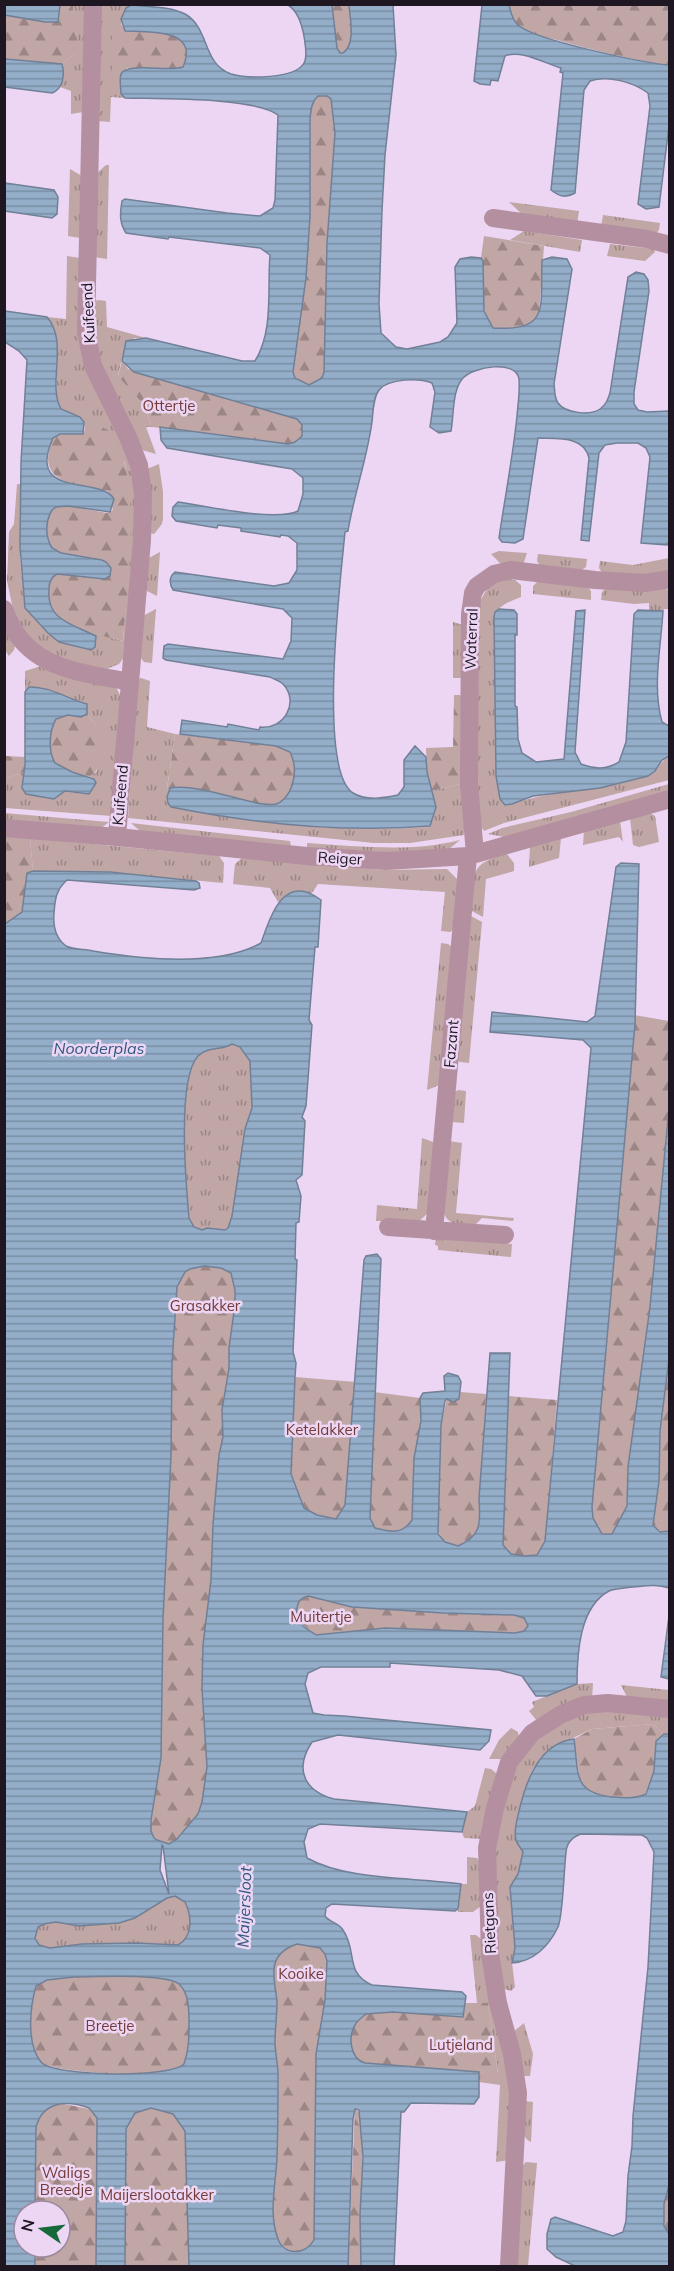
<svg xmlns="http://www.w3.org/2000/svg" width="674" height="2271" font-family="Mulish,sans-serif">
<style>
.grass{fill:url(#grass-tufts)}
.forest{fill:url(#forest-firs)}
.water{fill:url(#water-rules);stroke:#718097;stroke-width:1.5;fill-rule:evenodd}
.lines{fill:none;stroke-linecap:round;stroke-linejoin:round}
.minor{stroke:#b48f9f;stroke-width:18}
.labels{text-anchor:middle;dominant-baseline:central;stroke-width:5;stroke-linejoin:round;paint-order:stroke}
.street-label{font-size:15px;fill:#1e1621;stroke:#ecd6f4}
.park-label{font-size:15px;fill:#743b39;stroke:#ecd6f4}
.water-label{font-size:16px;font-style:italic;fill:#315880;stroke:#ecd6f4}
</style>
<defs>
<pattern id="grass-tufts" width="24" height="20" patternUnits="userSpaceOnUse" patternTransform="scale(1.5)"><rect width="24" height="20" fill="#c0a6a4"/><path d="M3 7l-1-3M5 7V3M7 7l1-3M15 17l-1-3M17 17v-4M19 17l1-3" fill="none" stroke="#9b8685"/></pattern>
<pattern id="forest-firs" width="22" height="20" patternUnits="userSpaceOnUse" patternTransform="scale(1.5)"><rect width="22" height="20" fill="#c0a6a4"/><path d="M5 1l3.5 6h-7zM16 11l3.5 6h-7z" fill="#9b8685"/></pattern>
<pattern id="water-rules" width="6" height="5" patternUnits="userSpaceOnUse" patternTransform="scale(1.5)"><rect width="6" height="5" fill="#94aeca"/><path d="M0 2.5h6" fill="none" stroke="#788da4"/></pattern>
</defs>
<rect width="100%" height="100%" fill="#ecd6f4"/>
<path class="grass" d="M73 5H85L83 112 71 114V91L60 87 63 78 62 64 75 54 58 22 73 23Z
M100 5H131L126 8 121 24 125 31 112 30V74H121V94L125 98 111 97 110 122 98 121Z
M106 165H109L107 259 94 257 96 174Z
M70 169 82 176 80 238 68 236Z
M509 202 579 211 577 224 525 217Z
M603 215 660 223 659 230 655 235 601 227Z
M524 231 582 240 580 252 510 240Z
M610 244 654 249 655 252 645 261 607 256Z
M67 256 80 258 79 317 133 473 136 519 125 656 119 664 107 669 60 660 31 640 14 614 7 581 9 532 14 524 17 484H22L20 557 25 608 48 633 59 642 89 650 96 636 89 632 123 641 128 578 130 506 125 463 104 428 85 427 80 417C74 415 67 415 62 410 48 396 68 341 47 317L66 319Z
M99 300 106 301 107 327 146 338H134L123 354 118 375 143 404 152 427H146L156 454 142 450 100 363 95 343 93 301Z
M159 464 163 492V519L162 524 154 534 149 533 147 469Z
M499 551 527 553 523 565H502L491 554Z
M160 552 157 596 145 590 147 559Z
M538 554 587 559 586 567 580 571 541 567 537 561Z
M669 558V571L650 575 603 574 599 568 600 561 633 565Z
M503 578 515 580 521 585V597C511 601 497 606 494 617L496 776 500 799 512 804C548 791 585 792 622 783 631 780 642 779 649 775 658 770 661 761 669 756V780L504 823 484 831 478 822 477 612C482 595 486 586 503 578Z
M538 581 587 586 591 591V600L533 594V586Z
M665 587 669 591V609H664L663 611 649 610V603L634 604 601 600 602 592 606 588Z
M156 609 152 663 144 662 140 657 143 616Z
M453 622 463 625V678H453Z
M4 626 16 643 14 650 9 656 5 650Z
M41 666 116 687 122 699 112 816 5 808V779L24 772 22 788 89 794 94 779 90 777 97 771C99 746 106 733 87 714V704L65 698 40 687H29L25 692V671Z
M141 678 150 681 147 727 175 734 167 788H170L168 792 171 807C256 824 342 833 429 827L436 807 432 791 464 783V835L410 843H374L128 818 138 679Z
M669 784V791L504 837 488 834 502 828 571 812Z
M4 813 109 822 100 829 5 821Z
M650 813 655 816 659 842 639 847 633 845 630 818Z
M620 821 623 842 619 837 583 845 584 831Z
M131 823 290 841 291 847 140 831Z
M30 838 219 856 224 863 223 883 110 872 33 871Z
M561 838 559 858 529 867 530 846Z
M460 840 448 850 417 854 307 848V843C358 846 409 853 460 840Z
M506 853 514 863V871L486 879 483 917 470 910C475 873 467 866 506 853Z
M242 858 382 870 447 869 458 880 455 929 450 932 441 931 445 892 318 884 312 893 297 891 278 902 270 888 233 884 235 864Z
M469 915 482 922 469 1063 460 1062 456 1059Z
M441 943 448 944 453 948 442 1084 427 1090Z
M232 1044 240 1047 250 1061 252 1108 245 1129 232 1216 228 1228 225 1230 207 1228 202 1230 194 1227 189 1218C186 1185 177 1079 198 1056 208 1046 221 1051 232 1044Z
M458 1090 466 1091 464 1123 452 1122 454 1093Z
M422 1138 436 1143 428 1213 418 1222 376 1221 377 1205 417 1209Z
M449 1141 462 1143 456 1213 514 1218 513 1221 482 1218 473 1227C461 1225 450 1226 444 1214Z
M436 1237 512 1244 511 1257 438 1250V1246L435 1245Z
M593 1683 592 1699 537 1721 529 1711 534 1707 532 1702 577 1684Z
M621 1685 669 1690V1704L628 1699Z
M603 1710 669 1716V1734H664L653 1724 592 1729 554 1747 544 1755 532 1770 518 1816 515 1838 523 1852 518 1874 510 1887 515 1948 512 1963 515 1987 511 1991 501 1988 497 1954 495 1838 514 1769 534 1740 572 1715Z
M511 1728 518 1732 519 1738 503 1759H489L499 1740Z
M485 1768 491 1769 497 1774 483 1839 464 1838 462 1832 467 1812 475 1806Z
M467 1857 477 1858 480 1863 481 1906 473 1912H458L461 1884H467Z
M175 1896 185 1902C192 1916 193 1937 178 1945L136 1943 50 1948 39 1945 35 1938 38 1927 44 1924 56 1922 79 1926 119 1923 135 1918 167 1897Z
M470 1935H476L484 1941 512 2099 510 2160 496 2162 500 2085 479 2082V2072L498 2073 488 2004 477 2003Z
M524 2023 533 2054 530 2076H522L512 2033Z
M524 2101 533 2102 531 2142C518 2137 523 2113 524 2101Z
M526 2162 537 2163 528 2266H514L521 2167Z"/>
<path class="forest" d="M60 5H73V23H65L70 24 77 39 75 54 62 64 5 59V15L58 22Z
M332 5H349C350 19 356 43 343 53H340L337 48Z
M509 5H669V65C631 60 594 50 557 40 545 37 528 34 518 25 512 20 511 12 509 5Z
M112 30C137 31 201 25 183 67L176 70 127 68 121 74H112Z
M318 96H327L331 99 335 133 327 243 324 372 322 378 309 385 295 378 293 372 306 277 310 216V119C311 111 311 102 318 96Z
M484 236 544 246 539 313C529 332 512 329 493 328 479 309 482 284 483 261L481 258Z
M122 361 128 369 297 419 302 425V436L295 442 288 444 152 427 143 404 118 376Z
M85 427C93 427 105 425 111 433 143 472 127 591 123 641 97 634 48 628 49 593 49 586 49 581 54 575L66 574 99 579 94 558 61 553 51 548C45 535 44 516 56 507L68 506 107 513 113 510 108 491C86 487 41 485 49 452 50 446 51 441 55 435L84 433Z
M454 695H460L463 698 464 783 432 791 427 772 426 748 453 747Z
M87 714C105 732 111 759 90 777L72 772 55 763C48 751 49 731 56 719 67 712 77 719 87 714Z
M175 734 276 746C279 748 285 749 289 751 302 763 294 798 278 804 268 808 255 802 245 800 221 795 192 784 167 789Z
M5 756 25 757 24 772 5 779Z
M5 836 30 838 33 871 27 873 22 912 5 924Z
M634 1015 669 1021V1109L650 1307 628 1467 627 1507 612 1534H602L593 1518 592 1507 635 1024Z
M204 1266 225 1269 231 1273 235 1290V1304L229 1348V1367L222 1410 223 1437 219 1455 213 1524 211 1580 203 1645 202 1688 207 1767 202 1802 198 1814 177 1839 169 1844 157 1840 154 1837 151 1831V1820L161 1758 163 1619 171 1456 172 1363 177 1287 185 1272 190 1269Z
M669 1351V1531L663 1533 653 1525 659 1481 660 1431Z
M295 1377 356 1382 345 1505 336 1519 317 1515 304 1508 291 1474Z
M374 1392 420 1398 421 1421 414 1458 412 1520C402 1535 391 1532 375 1528L370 1518Z
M460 1392 486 1394 479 1529 473 1537 458 1546C444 1544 439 1538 437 1525L441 1425 447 1398 459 1399Z
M508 1396 557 1400 545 1541 537 1555 525 1556 511 1554 503 1545Z
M308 1596 353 1607 443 1613 514 1615 524 1618 528 1626 524 1631 515 1633 385 1628 316 1635C303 1626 291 1616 300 1599Z
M653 1724 664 1734 656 1741 654 1771 645 1794C629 1801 604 1798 587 1791L580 1781 574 1739 592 1729Z
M297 1944 320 1948 325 1954 327 1961 325 2000 316 2054 314 2240C306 2255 284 2256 278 2239 268 2213 276 2184 277 2157 278 2130 278 2102 278 2074 278 2064 275 2053 275 2042 275 2029 277 2015 277 2001 276 1991 273 1979 274 1969 275 1956 285 1948 297 1944Z
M74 1977C94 1977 167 1973 179 1984 189 1993 189 2010 189 2023 189 2037 189 2050 184 2064 168 2082 69 2072 44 2065 25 2047 30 2010 36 1986L47 1980Z
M465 2003H488L498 2074 365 2063C350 2059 348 2037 355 2025 357 2021 362 2017 366 2014L393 2012 463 2017Z
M59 2103 89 2109 97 2118 96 2266H35V2247H60V2211H35L36 2127C40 2113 46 2109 59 2103Z
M151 2108 173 2114 185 2131 189 2266H125L126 2129 135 2113Z
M355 2109 360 2113C365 2164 360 2215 361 2266H348Z
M669 2181V2234C659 2219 664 2198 669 2181Z"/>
<path class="water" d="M5 4 60 5 58 22H45L5 15Z
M131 5C148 7 170 6 185 14 210 28 202 64 231 74 247 79 295 79 304 63 308 56 305 44 304 36 302 25 298 11 288 5H332L337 48 340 53H343C356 44 350 19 349 5H393L396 55 385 155 382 210 379 304 381 333 396 347 407 349 440 342 448 337 457 323 455 267 460 259 471 257 481 258 483 261 484 311 493 328C551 332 540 306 542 260L552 257 567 259 572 269 554 384C555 391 554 397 558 403 565 413 590 416 600 409 606 405 608 399 610 393L628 277 636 272 644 274 648 280 649 291 634 392V404L638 410 647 412 669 411 670 540 667 545 641 543 650 457 646 448 638 443H617L605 445 599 453 589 541 581 540 589 458C584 435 556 439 538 438L523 539 515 543 502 542 499 538C505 497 513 456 517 416 518 404 520 391 519 379 516 359 473 367 463 378 452 390 454 415 451 431L439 433 430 427 435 392 432 383C419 378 389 378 379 390 373 398 373 412 372 422 367 459 354 494 348 531L345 532C341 575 317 770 353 793 365 801 386 798 398 795L404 787V760L415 746 426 757 427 772 436 807 430 826C343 833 256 824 171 807L168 803 167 797 170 788C191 784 227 796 248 801 257 803 267 806 276 804 283 802 289 794 291 788 296 775 296 764 290 752L276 746 180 734 182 720 227 727 228 724 259 730 260 727C284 730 300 702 283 684 280 681 273 679 270 677L166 660 163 658 164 646 168 644 283 659 291 641 292 618 283 609 173 590C169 583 169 577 175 572L274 586 289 583 297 570V543L288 536 281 535 280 537 241 531V528L218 525 217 528 176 521 172 516 173 507 178 502C206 506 275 522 298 511L303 494V478L292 469 167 448 161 440 160 427 288 444 295 442 302 436V425L297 419 134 372 122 361 126 341 146 338 242 361H255C274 330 267 290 270 255L260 248 169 237 168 239 126 233C119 222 120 213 122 201L125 199 227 213 260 216 273 208 275 200 278 115C255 97 157 99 125 98L121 94C121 88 119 79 121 74 125 62 171 72 183 67 200 28 148 32 125 31L121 19 126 8ZM318 96H327L331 99 335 133 327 243 324 372 322 378 309 385 295 378 293 372 306 278 310 216V119C311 111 311 102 318 96Z
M482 5H509C511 12 512 20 518 25 534 40 644 63 669 65V126L659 207 646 209 638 204 650 106 648 93C633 82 608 75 590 81L584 90 575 193C565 198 560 197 551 190L563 73 560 72 561 68C546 64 521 49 505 56L498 81 491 80 490 85 480 84 474 81Z
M5 59 62 64C65 75 63 89 52 93L5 87Z
M5 183 54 190 58 197 57 214 52 218 5 211Z
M5 311 47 317C69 342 47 384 61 409L80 417 84 422 83 434H60L53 438C25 500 101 475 114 499L110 512 68 506 56 507 52 510C45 522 45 536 52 548L61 553 102 560 106 562 111 568 110 576 105 579 57 574C51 577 49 582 49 589 46 621 73 624 96 636L95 647 91 650 59 642 48 633 25 608 20 546 21 462 27 360 19 351 5 342Z
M499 609 514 610 517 614V635H515V706L517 707 518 739 522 753 536 762 564 759 576 611 585 610 575 752 581 764C595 769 606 770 619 762L626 742 634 614 638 610 663 611C661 647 652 687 662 722L669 726V756L662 760 655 771 648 776 600 788 533 796 512 804 505 805 500 799 496 776 494 617 495 612Z
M29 687C49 686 68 699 87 704V714L81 717 68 715 56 719C49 731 48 751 55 763L72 772 94 779 96 783 89 794 65 791 54 799 26 794 22 788 25 764V692Z
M621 863 639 864 635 1024 592 1507 593 1518 602 1534H612L627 1506 628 1467 650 1307 669 1109 670 1351 660 1431 659 1481 653 1525 660 1532 669 1531V1588C656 1584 646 1586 633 1587 626 1588 615 1588 609 1591 579 1607 577 1655 577 1684L547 1696H536L522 1676 499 1670 390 1663V1667H321L308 1673 305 1684 313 1713 324 1715 344 1716 491 1730 489 1741 480 1750 338 1735 312 1742C294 1769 304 1791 334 1799L467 1812 462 1832 320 1824 308 1829 304 1842 307 1858C348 1881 414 1877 461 1884L458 1909 455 1911 332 1904 326 1908 325 1916C330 1923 338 1922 343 1930 358 1952 344 1972 372 1985L462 1992 466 1996 463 2017 393 2012 366 2014C362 2017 357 2021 355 2025 348 2037 350 2059 365 2063L479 2072V2097L474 2104 411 2103 404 2112H401L394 2266H361L360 2215 363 2157 359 2110 355 2109 353 2119 348 2266H189L185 2131 173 2114 151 2108 135 2113 126 2129 125 2266H96L97 2118 89 2108C67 2100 43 2101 36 2127L35 2211H24V2247H35V2266H5V924L22 912 27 873 33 871 110 872 196 881 199 883 200 888 194 890 67 880C56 890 55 899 54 913 53 925 55 938 66 946 73 950 85 949 93 951 141 959 218 967 261 943 271 915 284 872 321 900L318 947H315L309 1020 312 1025 306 1106 302 1117 305 1121 302 1175 296 1180 301 1196 299 1222 296 1223 295 1259 297 1260 293 1352 296 1363 295 1377 291 1474 304 1508 317 1515 336 1519 345 1505 364 1260 366 1256 377 1254 381 1259 370 1518 375 1528C391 1532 402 1535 412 1520L414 1458 421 1421 420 1398 423 1393 445 1391 444 1376 448 1373 458 1376 461 1382 459 1399 453 1402 447 1399 445 1401 441 1425 438 1534 445 1542 458 1546C483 1535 480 1522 479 1498L490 1353H510L503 1545 511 1554 525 1556 537 1555 545 1541 591 1048 583 1040 490 1032 492 1012 587 1022 595 1016 616 867ZM232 1044 240 1047 250 1061 252 1108 245 1129 232 1216 228 1228 225 1230 207 1228 202 1230 194 1227 189 1218C186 1185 177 1079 198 1056 208 1046 221 1051 232 1044ZM204 1266 221 1268 231 1273 235 1290V1304L229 1348V1368L222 1410 223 1437 219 1455 213 1524 211 1580 203 1645 202 1688 207 1767 202 1802 198 1814 177 1839 169 1844 157 1840 154 1838 151 1831V1820L161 1758 163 1619 171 1456 172 1363 177 1287 185 1272 190 1269ZM308 1596 352 1607 443 1613 514 1615 524 1618 528 1626 524 1631 515 1633 385 1628 316 1635C312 1632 306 1629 303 1626 294 1616 294 1599 308 1596ZM162 1845 163 1846 169 1894 160 1870ZM175 1896 185 1902C192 1916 193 1937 178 1945L136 1943 82 1944 50 1948 39 1945 35 1938 38 1927 44 1924 56 1922 79 1926 119 1923 135 1918 167 1898ZM297 1944 320 1948 325 1954 327 1961 325 2000 316 2054 314 2240C306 2255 284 2256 278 2239 268 2213 276 2184 277 2157 278 2130 278 2102 278 2074 278 2064 275 2053 275 2042 275 2029 277 2015 277 2001 276 1991 273 1979 274 1969 275 1956 285 1948 297 1944ZM74 1977C94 1977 166 1973 179 1984 189 1993 189 2010 189 2023 189 2037 189 2050 184 2064 171 2078 53 2077 41 2062 26 2044 30 2007 36 1986L47 1980Z
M669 1616V1679L661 1677Z
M664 1734H670V2181L664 2204V2226L669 2234V2266H575L556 2257 547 2249V2234L551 2219 555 2217 613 2236 623 2232 626 2221 628 2176 632 2146 633 2116 648 1967 654 1852 647 1838 642 1835 581 1834C572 1837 567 1842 566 1852 564 1868 563 1916 558 1927 549 1946 533 1962 512 1963L515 1948 510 1887 518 1874 523 1852C521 1848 517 1844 516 1840 513 1831 518 1816 520 1807 527 1779 540 1743 574 1739 579 1773 572 1793 613 1797 624 1798 635 1799 646 1794L654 1771 656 1741Z"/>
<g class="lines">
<path class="minor" d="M93 4 86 332 93 366 128 437 139 465 143 494 142 540 117 837
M493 218 647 239 670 245
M4 609C25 669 75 671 130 682
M4 828 117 837 307 856 386 861 468 856 670 799
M475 854 469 784 470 614 473 593 477 586 494 574 511 570 595 580 645 583 670 579
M388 1227 505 1235
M434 1231 468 856
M509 2266 518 2093 512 2054 498 2003 490 1954 487 1848 495 1808 509 1762 532 1733 560 1715 584 1705 608 1703 670 1709"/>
</g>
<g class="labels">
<g class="street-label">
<text transform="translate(88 313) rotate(-93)">Kuifeend</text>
<text transform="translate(471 639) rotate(-88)">Waterral</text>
<text transform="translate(120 795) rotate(-85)">Kuifeend</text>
<text transform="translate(340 858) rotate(3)">Reiger</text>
<text transform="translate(451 1044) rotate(-85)">Fazant</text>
<text transform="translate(489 1923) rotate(-93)">Rietgans</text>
</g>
<g class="park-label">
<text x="169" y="405">Ottertje</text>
<text x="205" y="1305">Grasakker</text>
<text x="322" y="1429">Ketelakker</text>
<text x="321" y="1616">Muitertje</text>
<text x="301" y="1973">Kooike</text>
<text x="110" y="2025">Breetje</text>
<text x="461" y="2044">Lutjeland</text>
<text x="66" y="2172">Waligs<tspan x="66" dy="17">Breedje</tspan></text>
<text x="157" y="2194">Maijerslootakker</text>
</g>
<g class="water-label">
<text x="99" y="1048">Noorderplas</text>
<text transform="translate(244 1907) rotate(-88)">Maijersloot</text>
</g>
</g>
<rect width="674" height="2271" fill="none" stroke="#1e1621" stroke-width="12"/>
<g transform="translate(42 2229) rotate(284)"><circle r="28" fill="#ecd6f4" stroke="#9a89a0" stroke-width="1.5"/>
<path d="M0-4.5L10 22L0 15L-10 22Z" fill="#176939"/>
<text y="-9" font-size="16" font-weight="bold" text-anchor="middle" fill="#1e1621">N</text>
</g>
</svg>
